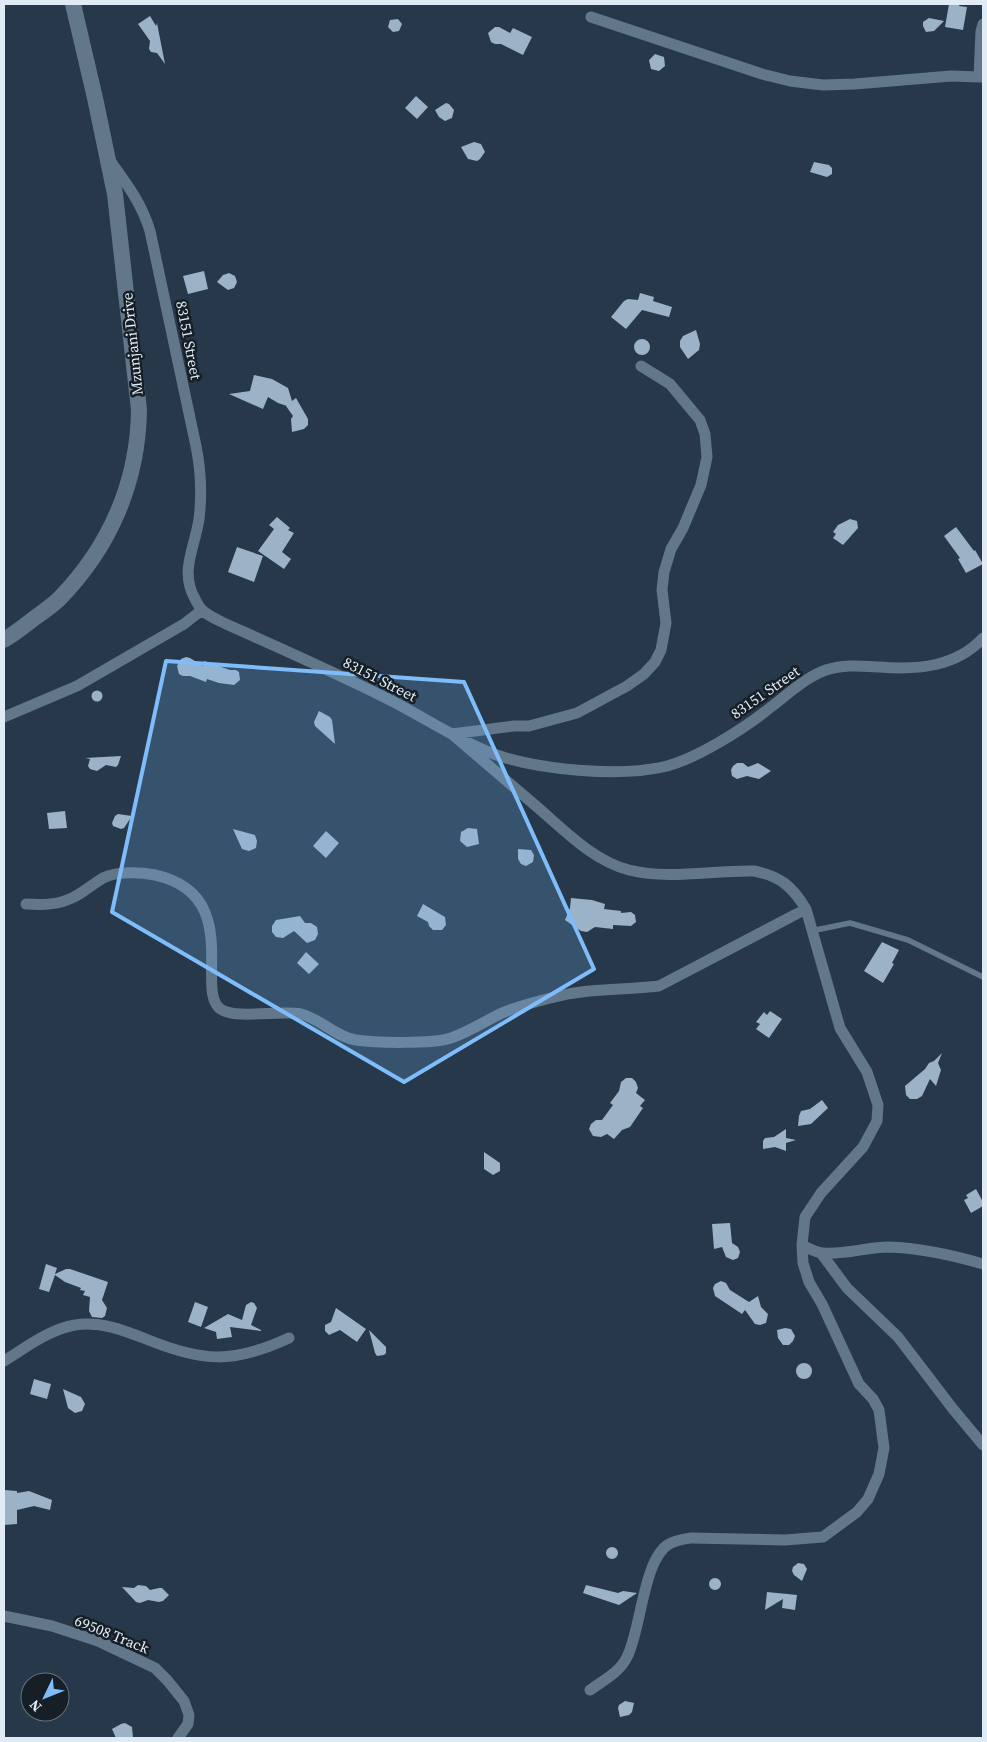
<svg xmlns="http://www.w3.org/2000/svg" width="987" height="1742" font-family="'Source Serif 4',serif">
<style>
.building{fill:#9cb2c7}
.lines{fill:none;stroke-linecap:round;stroke-linejoin:round}
.lane{stroke:#63778b;stroke-width:5.5}
.street{stroke:#63778b;stroke-width:11}
.secondary{stroke:#63778b;stroke-width:16}
.marked{fill:#7fbdfa;fill-opacity:0.2;stroke:#7fbdfa;stroke-width:4;stroke-linejoin:round}
.labels{text-anchor:middle;dominant-baseline:central;stroke-width:5;stroke-linejoin:round;paint-order:stroke}
.street-label{font-size:15px;fill:#e0ebf6;stroke:#161e26}
</style>
<rect width="100%" height="100%" fill="#263849"/>
<path class="building" d="M949 4H960L959 6 967 7 963 30 945 27Z
M150 16 156 26 157 23 165 64 157 53 151 52 149 49 150 41 138 24Z
M929 18 944 21 934 31 926 32 923 26V22Z
M398 19 402 24 399 31 393 32 388 27 390 20Z
M495 27H499L510 33 513 28 532 37 523 55 501 44H495L491 42 488 33Z
M655 54 664 57 665 66 659 71 651 69 649 60Z
M416 96 428 107 417 119 405 108Z
M446 103 449 104 454 110 452 118 445 121 439 117 435 110Z
M474 142 481 144 485 152 480 159 477 161 468 159 461 147Z
M814 162 829 165 832 168V174L827 177 810 172Z
M204 271 208 289 188 294 183 276Z
M229 273 235 276 237 282 234 288 228 290 217 282 223 275Z
M640 293 654 297 653 301 672 307 669 317 642 310 626 329 611 317 624 301 628 299 638 300Z
M696 330 700 344 699 350 688 359 680 347V341L683 336Z
M634 347a8 8 0 1 1 16 0a8 8 0 1 1-16 0Z
M254 375 272 379 288 388 292 401 296 398 308 419V425L304 429 292 432 291 419 293 416 286 406H287L278 403 268 397 263 409 229 394 250 391Z
M277 517 290 528 288 530 294 533 282 552 291 559 284 569 258 551 274 529 269 525Z
M850 519 857 521 858 528 843 545 833 538 836 534 833 532 838 525Z
M956 527 974 551 975 550 983 564 966 573 958 559 960 558 944 536Z
M237 547 263 556 254 582 228 572Z
M186 657 190 658 203 666 204 661 230 670H236L239 672 240 680 234 685 219 683 207 679 206 682 190 676H183L179 674 177 666 181 659Z
M91.5 696a5.5 5.5 0 1 1 11 0a5.5 5.5 0 1 1-11 0Z
M319 711 330 717 332 720 335 744 315 726 314 722Z
M121 756 118 765 116 767 106 765 97 771 90 769 88 766 90 759 85 758Z
M737 763H743L748 767 758 763 771 771 759 779 747 776 737 779 732 776 731 770 733 766Z
M65 811 67 828 49 829 47 813Z
M118 814 132 816 124 828 121 829 113 826 112 823 115 816Z
M468 828 477 829 479 844 467 847 460 841 461 832Z
M233 829 255 835 257 841 256 848 249 851 242 849Z
M326 831 339 843 326 858 313 846Z
M518 849 531 850 534 855 533 862 526 866 521 864 518 859Z
M571 898 592 900 605 904 604 909 621 911V913L631 912 635 915 636 922 631 926 613 925V929L595 927 587 932 581 931 565 920 570 908Z
M423 904 445 917 446 925 442 930H433L429 926 428 922 417 916Z
M300 916 305 923H311L317 927 318 934 315 940 307 943 294 931 283 938 276 937 272 932V926L276 920Z
M882 942 899 950 892 963 894 964 883 983 864 971Z
M306 952 319 964 309 974 297 963Z
M770 1011 782 1019 769 1038 756 1029 760 1024 756 1022 764 1012 767 1015Z
M942 1053 938 1063 941 1070 936 1086 930 1079 922 1096 917 1099H910L906 1095 905 1086 925 1069 929 1063 934 1061Z
M626 1078H632L636 1082 638 1088 636 1093 645 1100 640 1106 643 1108 630 1127 622 1130 614 1139 607 1134 601 1137 593 1136 589 1129 591 1124 596 1120H602L613 1105 610 1103 619 1091 621 1082Z
M822 1100 828 1108 811 1124 798 1126 799 1116 801 1111 810 1109Z
M786 1129V1138L796 1140 786 1143V1151L775 1147 763 1149V1141L765 1138 774 1137Z
M484 1152 500 1163V1171L493 1175 484 1169Z
M976 1189 983 1202V1206L971 1213 964 1200 968 1198 966 1195Z
M730 1223 732 1243 738 1247 740 1252 738 1258 733 1260 726 1257 722 1247 714 1249 712 1224Z
M46 1264 57 1268 55 1274 66 1269H70L108 1282 102 1300 107 1308 105 1316 102 1318 92 1317 89 1311 90 1297 83 1295 85 1291 80 1290 81 1288 65 1282 55 1275 49 1292 39 1289Z
M721 1281 726 1283 730 1290 749 1302 758 1296 761 1307 768 1314 766 1323 760 1325 755 1324 745 1310 742 1314 715 1296 713 1288 715 1284Z
M195 1302 208 1307 201 1327 188 1322Z
M251 1302 254 1303 257 1308 251 1325 261 1330V1331L230 1327 232 1337 217 1339 216 1332 204 1328 228 1314 242 1320 246 1305Z
M336 1308 366 1329 357 1342 340 1330 329 1335 325 1331V1325L331 1322Z
M785 1328 791 1329 795 1336 793 1341 789 1345H783L778 1338 777 1330Z
M369 1330 386 1347V1353L384 1355 377 1356 375 1353Z
M796 1371a8 8 0 1 1 16 0a8 8 0 1 1-16 0Z
M34 1379 51 1384 47 1399 30 1394Z
M63 1389 81 1397 85 1404 82 1411 75 1413 68 1408Z
M4 1490 17 1491V1493L29 1491 52 1500 50 1510 34 1506 17 1510V1524L4 1525Z
M606 1553a6 6 0 1 1 12 0a6 6 0 1 1-12 0Z
M798 1563 804 1564 807 1569 802 1581 794 1575 792 1571 793 1567Z
M709 1584a6 6 0 1 1 12 0a6 6 0 1 1-12 0Z
M138 1585 146 1586 150 1590 159 1588H162L169 1595 163 1601 159 1602 148 1600 140 1603 136 1602 122 1587 134 1588Z
M586 1585 618 1593 623 1591 637 1593 619 1605 583 1593Z
M767 1592 797 1595 795 1610 782 1608 783 1599 765 1610Z
M625 1701 634 1703 632 1712 629 1715 620 1717 618 1708 619 1705Z
M125 1723 132 1727 133 1738H116L112 1729 121 1724Z"/>
<g class="lines">
<path class="lane" d="M811 931 850 923 908 940 983 977"/>
<path class="street" d="M591 17 762 74 790 81 823 85 855 84 951 76 979 77
M983 24 981 31 979 77H983
M111 162C127 184 142 204 150 231L196 446C201 471 202 495 199 519 195 547 180 570 194 597 196 601 199 607 202 610 208 616 218 620 226 624 280 648 334 672 388 699 422 716 459 741 494 754 537 770 619 777 663 767 695 760 745 728 771 707 788 694 806 677 826 670 844 664 862 666 880 667 918 670 956 667 983 638
M4 717 77 686 184 624 202 610
M26 904C43 905 59 905 74 897 84 892 93 884 103 878 117 871 140 872 155 875 246 895 192 994 222 1010 238 1019 281 1010 301 1014 321 1019 336 1037 356 1040 375 1043 433 1044 451 1038 469 1032 485 1021 502 1013 519 1006 550 998 568 994 598 988 628 990 659 986L806 909
M802 1245C808 1248 816 1253 823 1253 845 1255 867 1247 889 1247 922 1248 952 1255 983 1264
M821 1253 847 1288 898 1337 953 1409 983 1445
M4 1361C25 1348 50 1329 75 1325 100 1321 123 1330 146 1339 202 1362 233 1364 289 1338
M4 1616 52 1626 98 1641 155 1668 167 1680 184 1701 189 1715 188 1724 178 1738
M590 1690C604 1680 620 1672 627 1657 641 1631 643 1559 669 1544 676 1540 684 1539 691 1538L785 1540 823 1537 857 1512 868 1499 879 1474 884 1448 879 1410 873 1399 859 1384 822 1304 809 1282 803 1263 802 1245 805 1217 821 1193 863 1147 877 1121 878 1105 867 1072 840 1028 806 909C792 886 780 876 754 871 713 870 669 880 629 870 593 861 563 829 536 806 508 782 480 758 452 734L514 726H529L577 713 627 686 644 674 655 662 661 650 666 623 662 590 664 572 671 549 683 528 701 485 707 457 705 434 700 420 670 384 641 366"/>
<path class="secondary" d="M4 640C14 634 23 627 32 620 41 613 51 607 59 599 110 547 138 482 139 410L115 194 95 98 73 4"/>
</g>
<path class="marked" d="M166 661 464 682 594 969 404 1082 112 912Z"/>
<g class="labels">
<g class="street-label">
<text transform="translate(189 340) rotate(79)">83151 Street</text>
<text transform="translate(132 344) rotate(-96)">Mzunjani Drive</text>
<text transform="translate(380 679) rotate(27)">83151 Street</text>
<text transform="translate(765 692) rotate(-35)">83151 Street</text>
<text transform="translate(112 1634) rotate(22)">69508 Track</text>
</g>
</g>
<rect width="987" height="1742" fill="none" stroke="#e0ebf6" stroke-width="10"/>
<g transform="translate(45 1697) rotate(227)"><circle r="24" fill="#161e26" stroke="#677079"/>
<path d="M0-4L9 19L0 12L-9 19Z" fill="#7fbdfa"/>
<text y="-8" font-size="14" font-weight="bold" text-anchor="middle" fill="#e0ebf6">N</text>
</g>
</svg>
